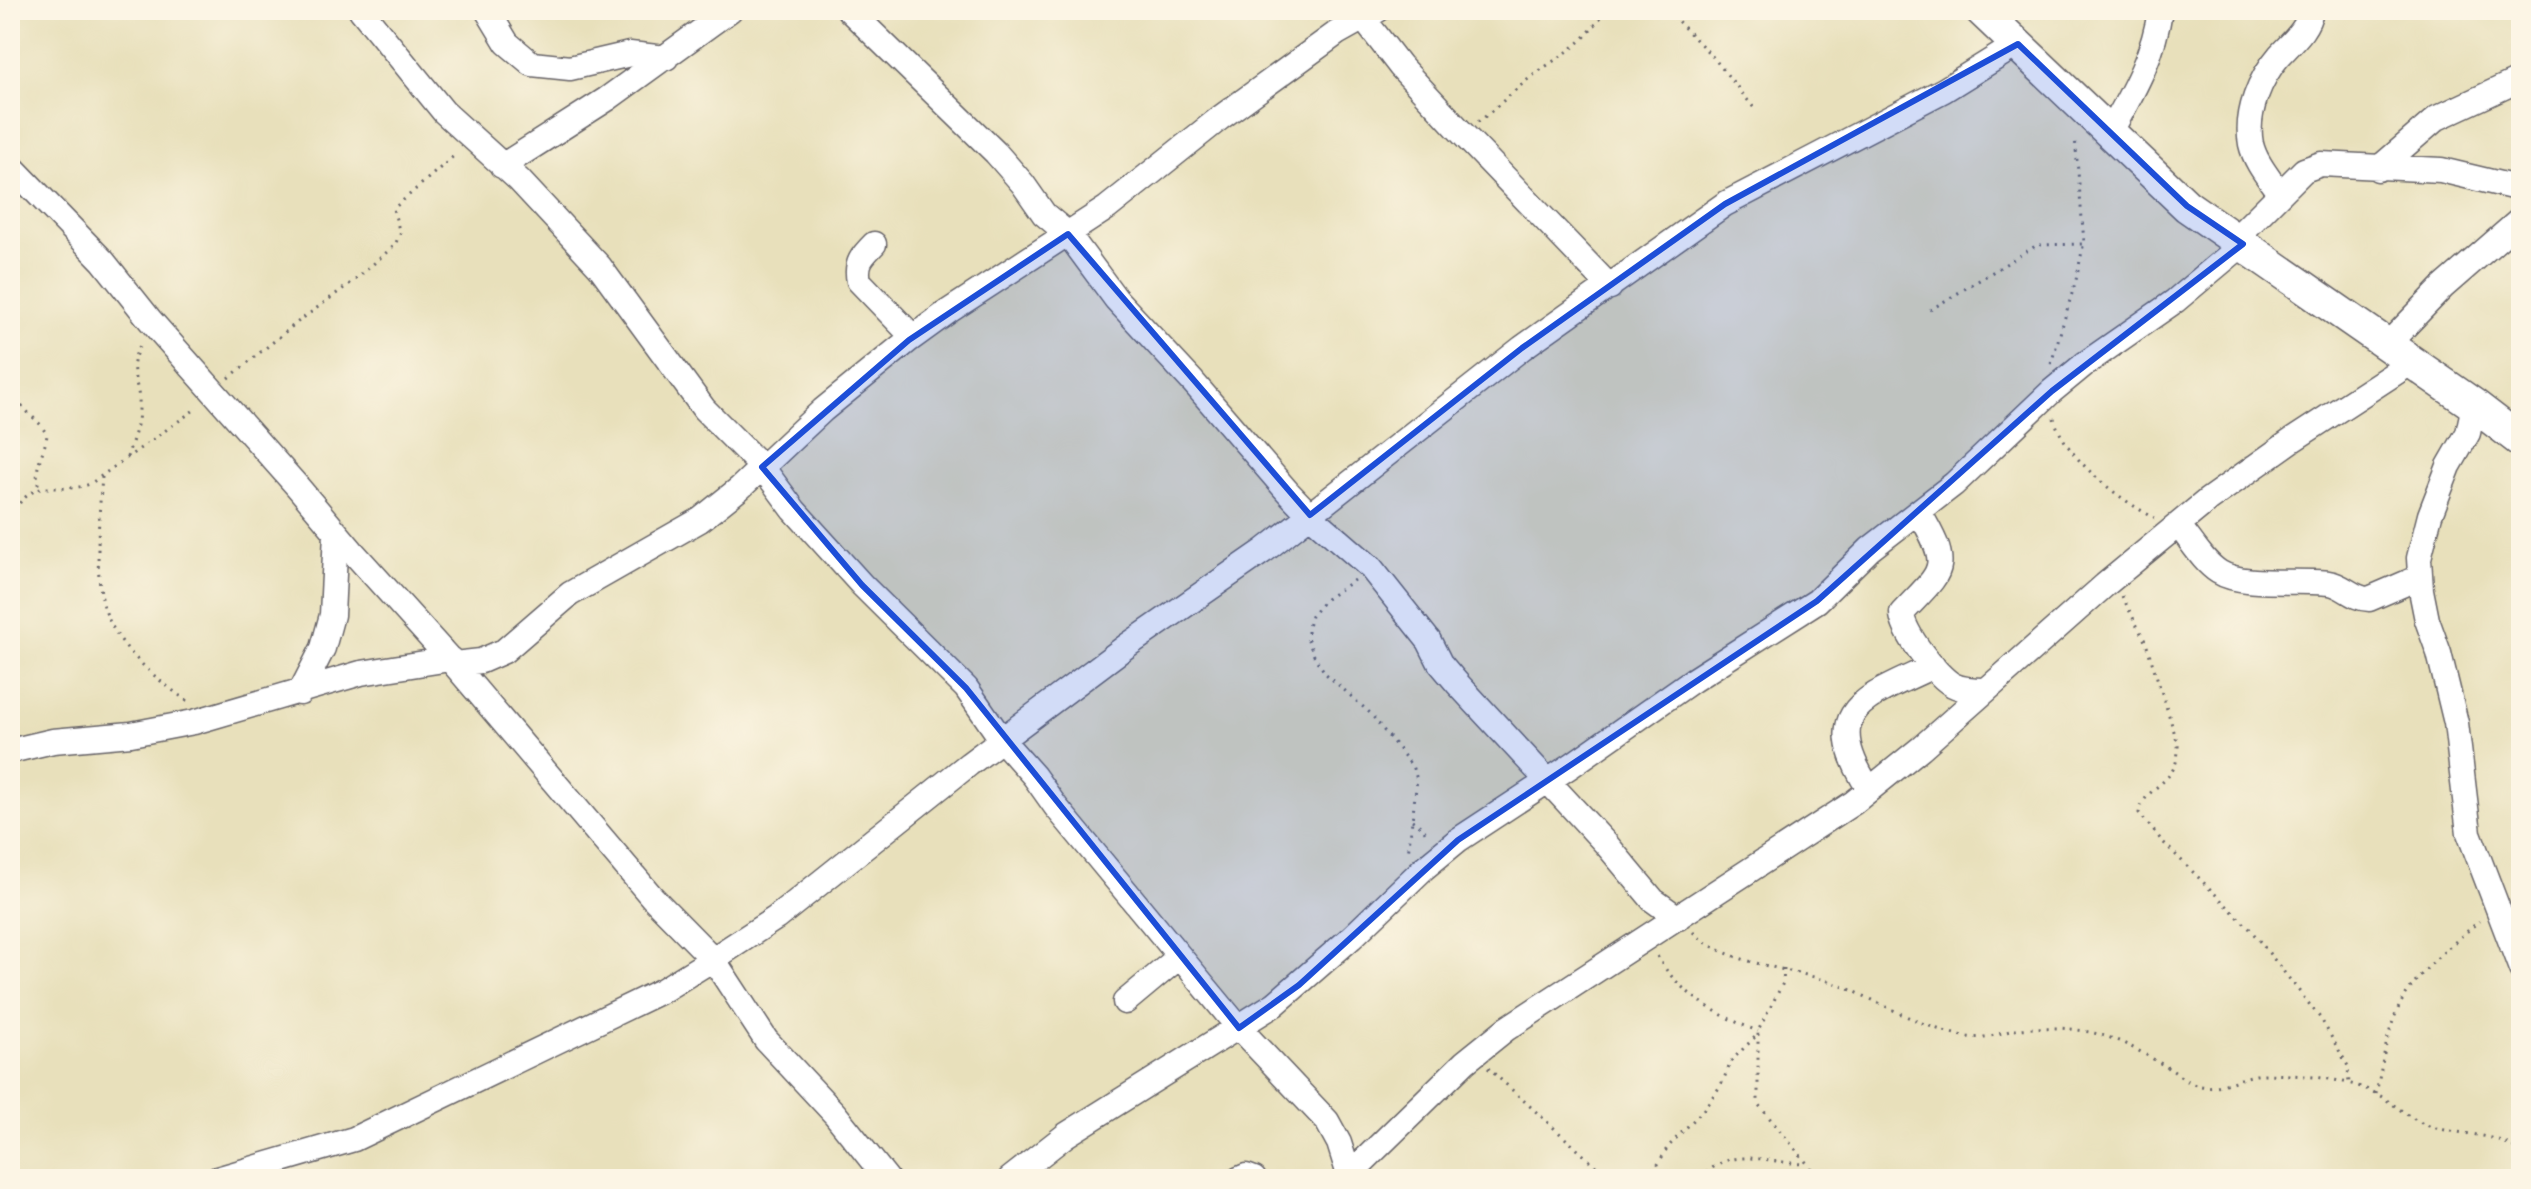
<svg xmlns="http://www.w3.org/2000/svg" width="2531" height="1189" font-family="Pangolin,sans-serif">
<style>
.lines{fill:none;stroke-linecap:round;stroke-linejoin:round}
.street-casing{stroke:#676468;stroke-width:27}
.secondary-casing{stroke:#676468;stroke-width:35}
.path{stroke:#676468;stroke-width:3;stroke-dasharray:2 6;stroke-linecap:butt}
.street{stroke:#fff;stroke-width:24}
.secondary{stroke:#fff;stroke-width:32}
.marked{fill:#1d4ed8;fill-opacity:0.2;stroke:#1d4ed8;stroke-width:6;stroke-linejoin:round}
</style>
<rect width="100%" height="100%" fill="#fcf5e5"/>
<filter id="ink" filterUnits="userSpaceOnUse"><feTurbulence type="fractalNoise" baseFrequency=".0125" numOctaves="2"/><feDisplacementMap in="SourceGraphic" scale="16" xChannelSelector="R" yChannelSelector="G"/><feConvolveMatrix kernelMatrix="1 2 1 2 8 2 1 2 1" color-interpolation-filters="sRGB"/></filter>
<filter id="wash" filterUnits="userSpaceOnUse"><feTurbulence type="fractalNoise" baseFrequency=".006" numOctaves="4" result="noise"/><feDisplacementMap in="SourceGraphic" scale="32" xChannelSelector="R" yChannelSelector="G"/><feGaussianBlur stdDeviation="1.8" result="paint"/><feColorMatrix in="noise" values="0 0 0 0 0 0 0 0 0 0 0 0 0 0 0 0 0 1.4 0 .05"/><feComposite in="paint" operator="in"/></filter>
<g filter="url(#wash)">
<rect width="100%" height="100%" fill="#e8e0bb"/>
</g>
<g filter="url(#ink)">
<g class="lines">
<g class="street-casing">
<path id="street" d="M361 10 444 112 519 180 600 267 704 409 762 467 794 510 862 585 966 688 1002 740 1034 776 1056 807 1239 1028 1327 1121 1339 1143 1349 1175
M487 10 507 43 532 64 570 68 630 54 666 58
M849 10 996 153 1023 184 1044 214 1068 234 1116 299 1193 382 1287 491 1310 515 1371 568 1429 641 1440 663 1457 683 1607 845 1653 900 1678 918
M1350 10 1363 18 1400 66 1463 134 1610 287
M2110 133C2132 93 2154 56 2160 10
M10 165 103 261 150 320 297 486 352 551 454 664 652 897 713 959 766 1040 835 1114 887 1179
M502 166 607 99 730 10
M2378 169 2437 118 2521 79
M2279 193C2269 178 2255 162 2251 144 2245 113 2260 78 2279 56 2292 42 2308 29 2311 10
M2235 239 2304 170 2321 164 2441 170 2521 189
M874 244C862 256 855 263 859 281L913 337
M2387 345 2443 287 2521 219
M2474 405 2468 433 2449 466 2430 515 2419 558 2421 590 2427 620 2439 653 2456 723 2469 833 2521 969
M1919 512C1953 570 1943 569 1902 613 1902 632 1937 676 1953 685 1963 690 1974 690 1985 690
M2178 525C2191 540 2202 561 2219 572 2242 587 2302 579 2329 583 2344 585 2353 599 2369 599L2420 577
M454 664 481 661 504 651 570 594 700 520 740 488 823 410 909 340 949 311 1107 208 1220 118 1337 33 1378 10
M300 693 323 648 332 615 336 533
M10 751 53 741 131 734 194 722 361 673 450 659
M1869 789C1817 708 1867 698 1933 666
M1125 1002 1179 957
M217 1179 354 1139 663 990 713 959 776 918 969 764 1128 645 1265 550 1522 348 1725 204 1944 90 2018 44
M1010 1179 1066 1135 1275 1004 1351 938 1424 868 1458 840 1572 765 1693 680 1817 601 1870 549 1954 484 2052 391 2086 363 2175 301 2243 244
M1239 1179 1246 1176 1254 1179
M1345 1179 1465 1062 1506 1029 1853 803 1921 748 2105 585 2208 500 2291 441 2412 362"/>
</g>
<g class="secondary-casing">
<path id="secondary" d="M1981 10 2187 206 2474 405 2521 441"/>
</g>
<path class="path" d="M1667 10 1713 57 1754 108
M1478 122C1498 107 1516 88 1535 74 1565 52 1578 49 1601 17
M1930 310 2037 245 2084 244
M2051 364 2076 280 2084 242 2075 137
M229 378 295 324 355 280 395 245 400 233 393 209 456 154
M10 395 41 425 47 435C44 456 33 464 39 488
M2054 418C2065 458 2119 500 2155 518
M127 457C132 442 139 425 139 409 141 381 124 371 142 342
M102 477C99 516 92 585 109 620 124 653 158 680 187 701
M10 516C39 471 53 497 90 484L197 408
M1354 580 1326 599 1311 616 1308 627V640L1315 658 1326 674 1370 713 1412 766 1417 779 1408 854
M2122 596 2146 643 2178 744C2180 786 2145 783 2139 813L2162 841 2250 929 2321 1019 2348 1066 2349 1085
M1412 820 1423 828 1428 837
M1693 932C1724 964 1792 968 1834 983 1879 1000 1919 1028 1968 1037 1987 1040 2003 1031 2021 1029 2049 1026 2078 1028 2105 1036 2127 1043 2150 1057 2170 1069 2180 1075 2189 1085 2201 1086 2223 1090 2243 1074 2266 1074 2300 1075 2341 1077 2373 1092 2392 1101 2408 1119 2429 1126 2460 1136 2494 1131 2521 1152
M1657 956C1678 993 1720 1017 1758 1031
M1784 968 1783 983 1758 1031V1104L1820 1179
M1488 1068 1610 1179
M2376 1094C2382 1066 2386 1035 2398 1009 2414 974 2451 946 2479 921
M1650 1179 1667 1148 1703 1110 1721 1085 1732 1060 1756 1036
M1701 1179C1729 1144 1766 1163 1805 1164"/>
<use href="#street" class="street"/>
<use href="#secondary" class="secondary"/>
</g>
</g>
<path class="marked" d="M2018 44 2187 206 2243 244 2052 391 1817 601 1458 840 1299 985 1239 1028 966 688 862 585 762 467 909 340 1068 234 1310 515 1522 348 1725 204Z"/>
<rect width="2531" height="1189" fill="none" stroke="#fcf5e5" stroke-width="40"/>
</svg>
